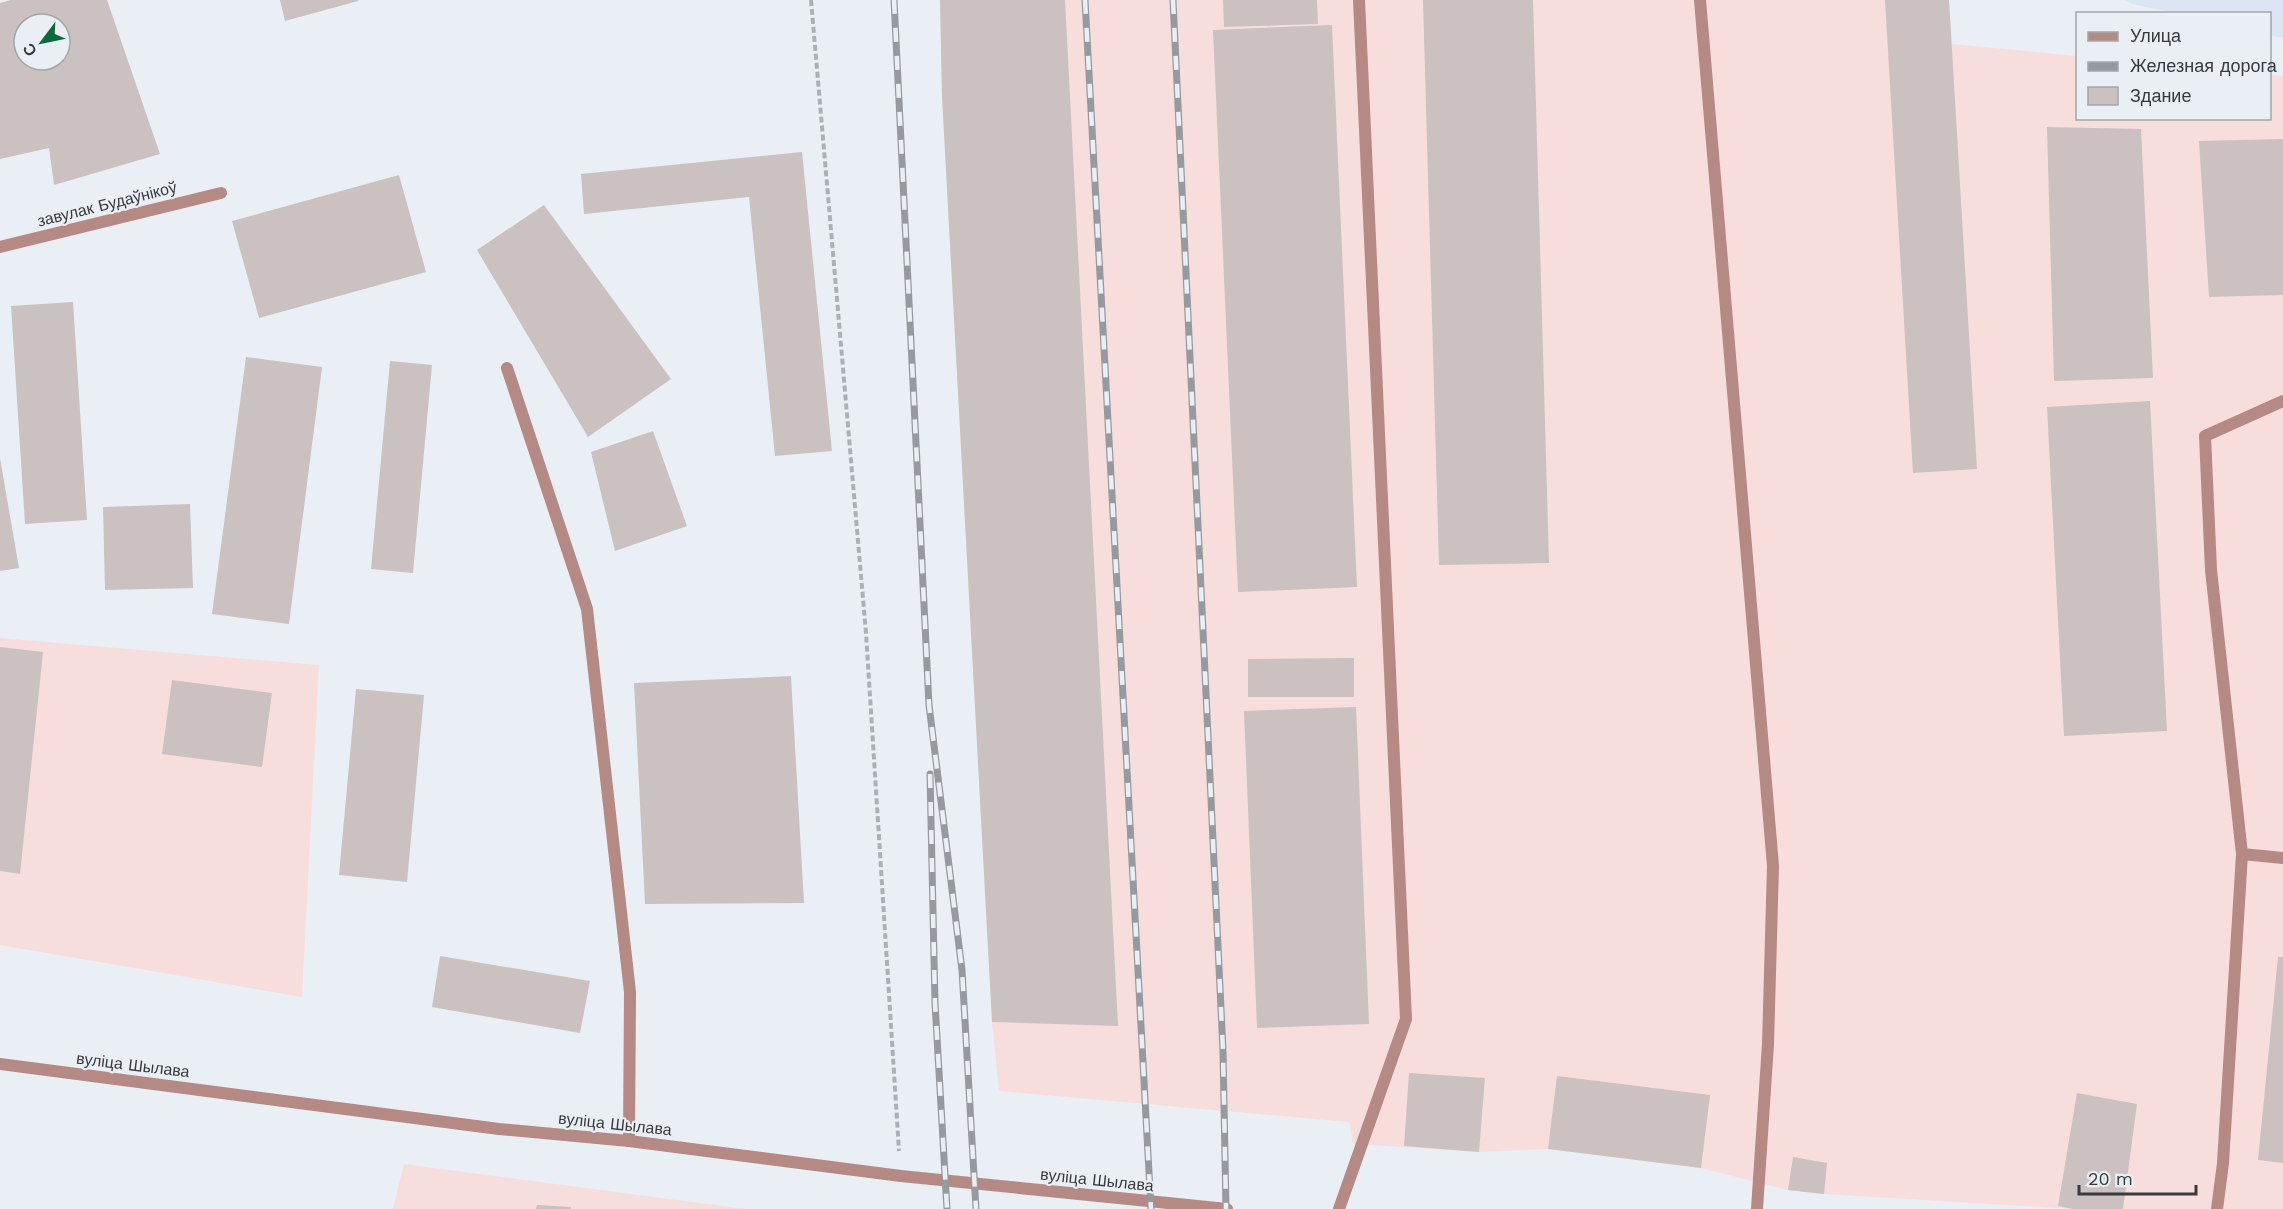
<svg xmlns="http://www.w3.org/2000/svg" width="2283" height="1209" font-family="'Work Sans',sans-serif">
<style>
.built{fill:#dce5f3}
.industrial{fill:#f8dddd}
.building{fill:#cac1c0;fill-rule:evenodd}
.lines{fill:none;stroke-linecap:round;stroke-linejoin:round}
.path{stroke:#acb0b6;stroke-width:4;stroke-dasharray:6 3;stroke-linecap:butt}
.service{stroke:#b58984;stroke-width:12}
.minor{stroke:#b58984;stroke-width:12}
.rail-casing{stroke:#969a9f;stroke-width:7}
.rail{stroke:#eaeff6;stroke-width:4.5;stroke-dasharray:14;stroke-linecap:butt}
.labels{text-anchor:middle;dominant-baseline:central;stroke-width:4.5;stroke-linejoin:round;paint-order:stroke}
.street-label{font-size:16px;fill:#383a3d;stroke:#eaeff6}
</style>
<rect width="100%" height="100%" fill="#eaeff6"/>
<path class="built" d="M2124 0H2283V38L2270 35V14L2174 13 2132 4Z"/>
<path class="industrial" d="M940 0H1949L1952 44 2077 56 2078 118H2270V75L2283 76V1209H2073L1824 1194 1788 1190 1701 1168 1548 1149 1479 1152 1353 1144 1349 1122 999 1091 992 1022 942 96Z
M0 638 319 665 302 997 0 945Z
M404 1164 746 1209H393Z"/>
<path class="building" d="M11 0H107L160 154 54 185 49 148 0 159V3ZM24 24H60V60H24Z
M280 0H358V1L285 21Z
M940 0H1065L1118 1026 992 1022 942 96Z
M1223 0H1317L1318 24 1224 27Z
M1423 0H1533L1549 563 1439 565Z
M1885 0H1949L1977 469 1913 473Z
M1332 25 1357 587 1238 592 1213 30Z
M2047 127 2141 129 2153 378 2054 381Z
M2283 139V295L2209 297 2199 141Z
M802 152 832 451 775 456 749 197 584 214 581 174Z
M399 175 426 272 259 318 232 221Z
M544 205 671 379 588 437 477 250Z
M73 302 87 520 25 524 11 306Z
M246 357 322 367 289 624 212 614Z
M390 361 432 365 413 573 371 569Z
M2150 401 2167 731 2064 736 2047 407Z
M653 431 687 526 615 551 591 452Z
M0 458 19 568 0 571Z
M190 504 193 588 105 590 103 507Z
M0 647 43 652 20 874 0 871Z
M1354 658V697H1248V659Z
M791 676 804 903 645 904 634 683Z
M172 680 272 693 262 767 162 754Z
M356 689 424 695 407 882 339 875Z
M1356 707 1369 1024 1257 1028 1244 711Z
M440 956 590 981 580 1033 432 1007Z
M2278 957H2283V1163L2258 1160Z
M1409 1073 1485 1078 1479 1152 1404 1146Z
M1557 1076 1710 1095 1701 1168 1548 1149Z
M2077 1093 2137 1104 2123 1209H2073L2058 1206Z
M1793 1157 1827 1163 1824 1194 1788 1190Z
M537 1205 571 1207V1209H536Z"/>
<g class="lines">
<path class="path" d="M811 0 866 633 899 1151"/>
<path class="service" d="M1700 0 1773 866 1768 1044 1757 1209
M507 368 587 609 630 992 629 1141
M2242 854 2283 858
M1339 1209 1406 1019 1359 0
M2217 1209 2223 1163 2242 854 2211 570 2205 436 2283 401"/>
<path class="minor" d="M0 247 221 193
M0 1064 499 1129 629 1141 901 1176 1227 1209"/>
<g class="rail-casing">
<path id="rail" d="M894 0 929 705 962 970 976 1209
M1085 0 1151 1209
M1173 0 1223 1051 1226 1209
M930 774 935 1003 947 1209"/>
</g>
<use href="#rail" class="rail"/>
</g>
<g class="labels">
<g class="street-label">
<text transform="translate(107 204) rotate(-14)">завулак Будаўнікоў</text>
<text transform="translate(133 1065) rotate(7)">вуліца Шылава</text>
<text transform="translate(615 1124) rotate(6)">вуліца Шылава</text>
<text transform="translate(1097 1180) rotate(6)">вуліца Шылава</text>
</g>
</g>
<rect x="2076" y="12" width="195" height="108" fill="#eaeff6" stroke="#a3a7ac" stroke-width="1.5"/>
<rect x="2088" y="32" width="30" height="9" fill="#b58984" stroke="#a3a7ac" stroke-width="1.5"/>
<text x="2130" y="42" font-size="18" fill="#383a3d">Улица</text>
<rect x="2088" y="62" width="30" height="9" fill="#969a9f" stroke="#a3a7ac" stroke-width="1.5"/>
<text x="2130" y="72" font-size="18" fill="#383a3d">Железная дорога</text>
<rect x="2088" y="87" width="30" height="18" fill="#cac1c0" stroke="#a3a7ac" stroke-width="1.5"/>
<text x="2130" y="102" font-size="18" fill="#383a3d">Здание</text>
<g transform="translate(42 42) rotate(238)"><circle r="28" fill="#eaeff6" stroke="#a3a7ac" stroke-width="1.5"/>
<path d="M0-4.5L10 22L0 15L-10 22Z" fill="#0e683a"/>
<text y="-9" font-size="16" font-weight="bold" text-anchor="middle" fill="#383a3d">С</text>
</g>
<path d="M2079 1185v9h117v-9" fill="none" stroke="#383a3d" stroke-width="3"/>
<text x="2088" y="1185" font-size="18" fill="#383a3d" stroke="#eaeff6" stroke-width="4.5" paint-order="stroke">20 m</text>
</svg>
